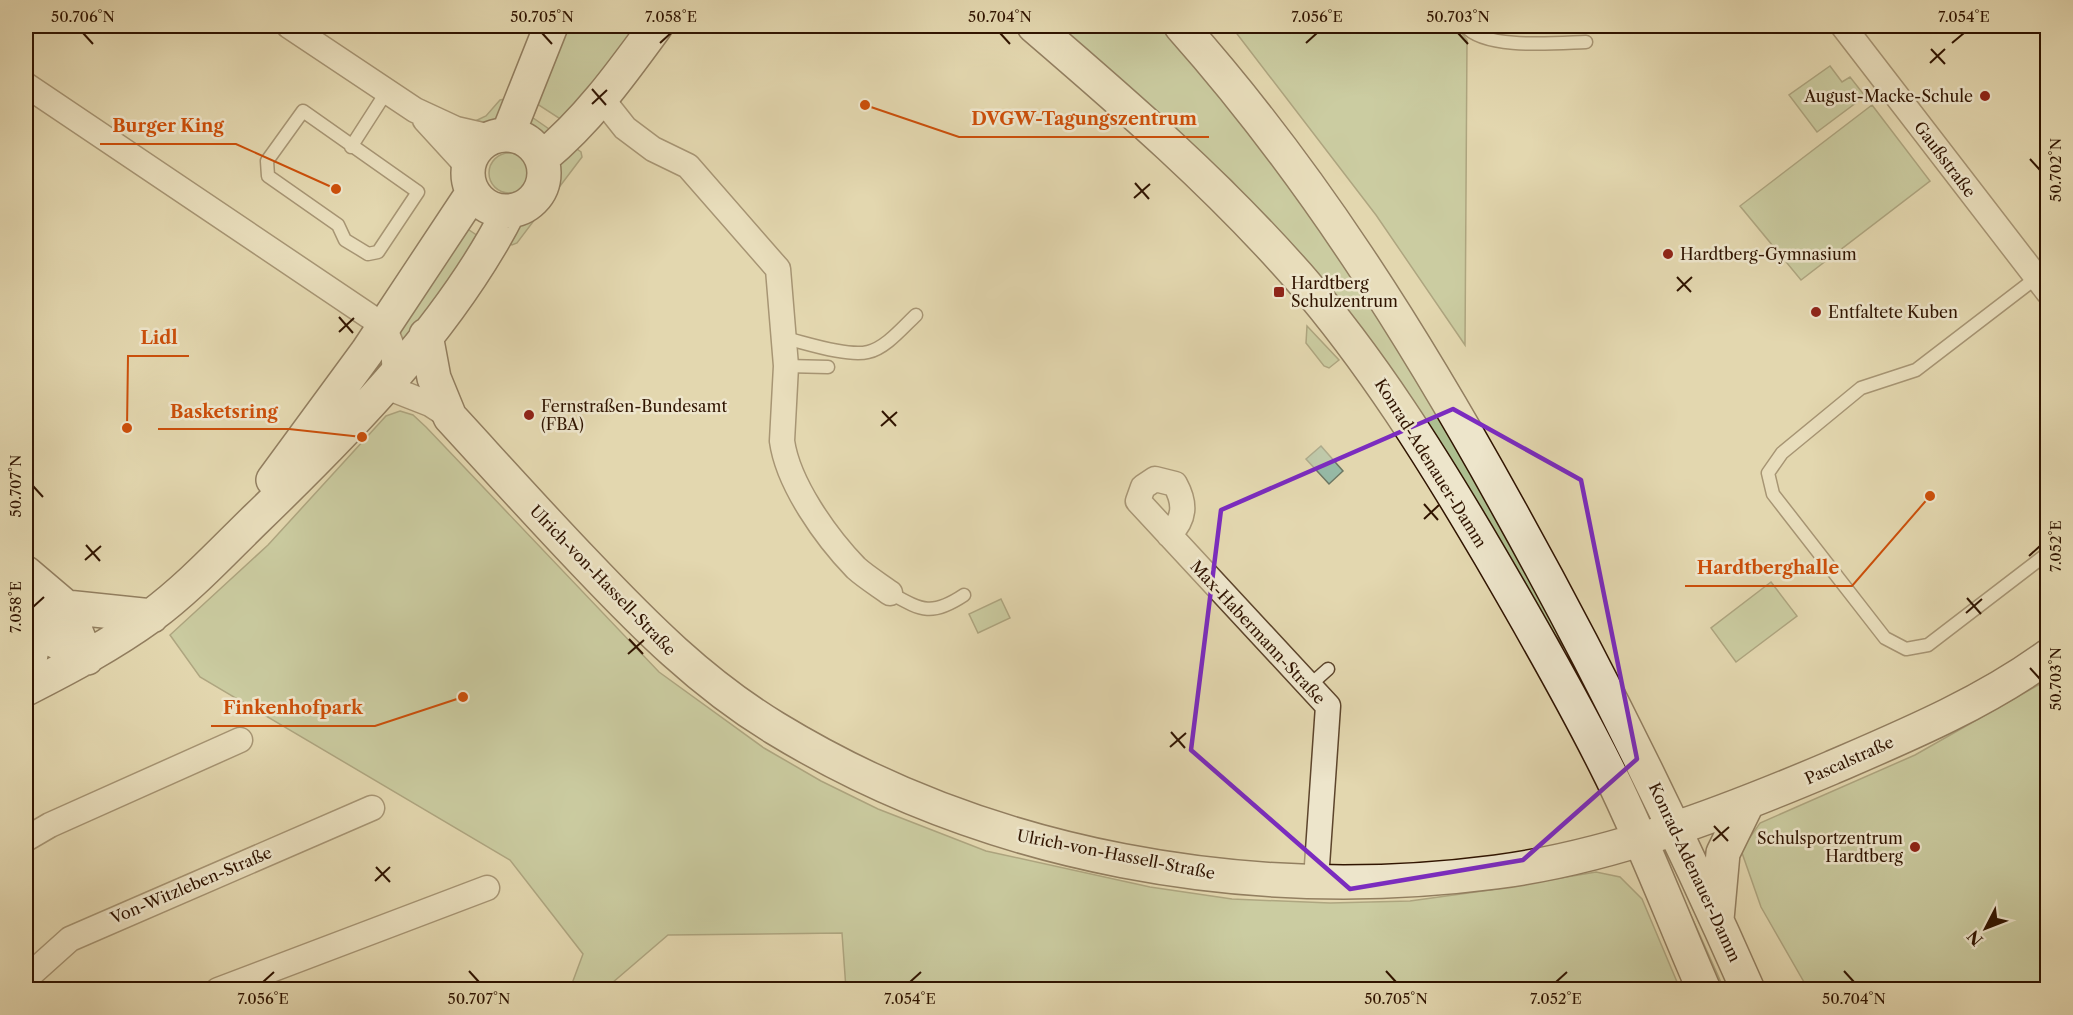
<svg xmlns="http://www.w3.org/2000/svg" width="2073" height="1015" font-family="'Libre Caslon Text',serif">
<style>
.green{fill:#adbf90;stroke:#6e6a48;stroke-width:1.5}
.water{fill:#96baa7;stroke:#6d7864;stroke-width:1.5}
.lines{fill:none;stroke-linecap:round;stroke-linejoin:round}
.lane-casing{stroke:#5d452c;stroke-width:15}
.street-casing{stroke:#5d452c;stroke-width:27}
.secondary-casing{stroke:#301400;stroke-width:36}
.lane{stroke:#ede5cb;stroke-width:12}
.street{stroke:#ede5cb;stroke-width:24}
.secondary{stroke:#ede5cb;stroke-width:33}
.marked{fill:none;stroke:#7b2cbf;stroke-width:4.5;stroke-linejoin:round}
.ticks{fill:none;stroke:#301400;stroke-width:2}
.poi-dot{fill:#8f2418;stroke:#ede5cb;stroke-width:2}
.labels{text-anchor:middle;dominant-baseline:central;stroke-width:5;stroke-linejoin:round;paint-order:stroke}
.poi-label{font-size:16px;fill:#301400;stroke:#ede5cb;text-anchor:start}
.street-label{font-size:16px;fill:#301400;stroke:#ede5cb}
.leader{fill:none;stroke:#cc4f0a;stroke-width:2}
.callout-dot{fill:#cc4f0a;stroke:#ede5cb;stroke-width:2}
.callout-label{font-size:18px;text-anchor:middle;font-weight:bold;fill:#cc4f0a;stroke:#ede5cb;stroke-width:5;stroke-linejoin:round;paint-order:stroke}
.neatline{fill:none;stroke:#301400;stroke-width:2}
.ticks-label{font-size:15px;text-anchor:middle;fill:#301400}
</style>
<rect width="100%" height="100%" fill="#e3d7af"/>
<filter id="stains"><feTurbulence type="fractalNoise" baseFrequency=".00333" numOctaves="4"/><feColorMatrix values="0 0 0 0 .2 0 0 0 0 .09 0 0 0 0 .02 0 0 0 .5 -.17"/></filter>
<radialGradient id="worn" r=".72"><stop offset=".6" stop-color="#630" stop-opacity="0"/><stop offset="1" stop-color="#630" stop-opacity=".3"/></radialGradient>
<path class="green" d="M561 26H646L568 124 531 100Z
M1054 26H1161L1188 54 1290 181 1381 313 1531 566 1636 787 1573 660 1536 608 1311 273 1232 181 1097 60Z
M1231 26H1456L1467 40 1465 345 1376 215Z
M1830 66 1842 82 1850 77 1865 96 1817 132 1789 95Z
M505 99 495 127 471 123 486 116 500 100Z
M1872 105 1930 181 1801 280 1740 206Z
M526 113 559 136 541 140 527 130Z
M570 144 581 152 582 157 517 243 512 245 503 240 521 220 533 213 547 200 552 191 558 162Z
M489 173a20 20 0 1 1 40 0a20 20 0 1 1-40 0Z
M460 224 487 242 403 344 398 326Z
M1307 326 1339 360 1329 368 1324 366 1306 343Z
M400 411 413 415 426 427 659 672 764 748 821 781 878 809 986 851 1150 887 1232 899 1330 903 1410 901 1490 890 1596 872 1620 877 1642 899 1680 989H846L842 933 668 935 605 989H570L583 954 510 860 200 677 170 635 268 545 386 416Z
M1771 582 1797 616 1736 662 1711 628Z
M1001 599 1010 618 978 633 969 614Z
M2047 680V989H1808L1761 907 1741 850 1760 823 1915 755Z
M1668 864 1724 989H1716Z"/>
<path class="water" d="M1321 446 1343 471 1329 484 1306 459Z"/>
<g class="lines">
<g class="lane-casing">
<path id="lane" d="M1465 26C1485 50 1556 43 1586 42
M303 111 418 192 378 252 368 254 345 240 338 225 268 176 267 161Z
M351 147 387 91
M2036 278 1916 370 1861 388 1782 453 1768 473 1773 494 1885 638 1906 649 1928 645 2048 553
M785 338C806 343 848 357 868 352 886 348 903 327 916 315
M786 366 828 367
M890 593C921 610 931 617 964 595
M1309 686 1328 669"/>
</g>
<g class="street-casing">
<path id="street" d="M289 26 415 110 456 129 491 137
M1843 26 2048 292
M26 85 384 326 393 349 395 373
M602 99 625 128 653 149 688 166 778 269 786 366 782 441C788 484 826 537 856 568 866 577 879 585 890 593
M425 120 468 167
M384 386 430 404 450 417
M1169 535C1185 519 1186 504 1175 484L1155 479 1143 487 1138 501 1328 706 1316 880
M26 839 50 825 240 740
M26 983 31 974 70 939 372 808
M218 990 487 888"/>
</g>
<g class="secondary-casing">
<path id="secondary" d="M1034 26C1126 105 1217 184 1298 276 1372 361 1433 459 1490 556 1532 628 1574 701 1611 776 1645 845 1673 919 1704 990
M1181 26C1310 171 1413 335 1507 505 1595 663 1675 824 1748 990
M508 134 551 26
M468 173a38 38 0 1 1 76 0a38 38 0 1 1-76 0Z
M542 158C588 120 621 74 656 26
M426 335 434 378 450 417C495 466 539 515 585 563 644 625 701 683 775 728 988 858 1250 904 1496 872 1611 857 1725 813 1831 768 1905 736 1982 704 2048 656
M273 480 367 352 473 192
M26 573 66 607 87 658
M26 604 55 641 87 658
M66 607 152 616
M26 678 38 621
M26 689C69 667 111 645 151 616 189 588 223 551 257 518 350 428 450 327 509 211
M1717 919 1723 853 1747 804"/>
</g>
<use href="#lane" class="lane"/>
<use href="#street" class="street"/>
<use href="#secondary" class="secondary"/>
</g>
<path d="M0 0H2073V1015H0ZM1453 409 1581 480 1637 759 1523 860 1350 889 1191 750 1221 510Z" fill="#e3d7af" fill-opacity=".55" fill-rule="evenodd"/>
<path class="marked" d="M1453 409 1581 480 1637 759 1523 860 1350 889 1191 750 1221 510Z"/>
<path class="ticks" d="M83 33 93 44M542 33 552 44M1000 33 1010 44M1458 33 1468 44M660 43 671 33M1306 43 1317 33M1952 43 1964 33M1931 49 1945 64M1930 63 1945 49M592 89 606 105M592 104 607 90M2030 159 2040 170M1135 183 1149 199M1134 198 1150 184M1677 277 1691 292M1677 291 1692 277M339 317 353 333M339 332 354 318M882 411 896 426M881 426 897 412M33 486 43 497M1424 504 1438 520M1424 519 1439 505M86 545 100 561M2029 556 2040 546M85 560 101 546M1967 598 1981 614M33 607 44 597M1966 613 1982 599M629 639 643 654M628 654 644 640M2030 668 2040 679M1171 732 1185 748M1170 747 1186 733M1714 826 1728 841M1713 841 1729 827M376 867 390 882M375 881 390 867M469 971 479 982M1386 971 1396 982M1844 971 1854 982M263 982 274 972M910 982 921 972M1556 982 1567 972"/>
<g class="poi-dot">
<circle cx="1985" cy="96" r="6"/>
<circle cx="1668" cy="254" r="6"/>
<rect x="1273" y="286" width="12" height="12" rx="3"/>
<circle cx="1816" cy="312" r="6"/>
<circle cx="529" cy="415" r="6"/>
<circle cx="1915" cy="847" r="6"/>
</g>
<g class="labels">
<g class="poi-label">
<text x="1973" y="96" text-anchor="end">August-Macke-Schule</text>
<text x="1680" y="254">Hardtberg-Gymnasium</text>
<text x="1291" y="283">Hardtberg<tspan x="1291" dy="18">Schulzentrum</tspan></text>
<text x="1828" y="312">Entfaltete Kuben</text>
<text x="541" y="406">Fernstraßen-Bundesamt<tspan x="541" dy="18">(FBA)</tspan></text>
<text x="1903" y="838" text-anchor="end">Schulsportzentrum<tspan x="1903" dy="18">Hardtberg</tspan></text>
</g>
<g class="street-label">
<text transform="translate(1945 159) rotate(53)">Gaußstraße</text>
<text transform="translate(1431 463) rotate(58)">Konrad-Adenauer-Damm</text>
<text transform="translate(603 580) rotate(46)">Ulrich-von-Hassell-Straße</text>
<text transform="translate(1258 632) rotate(47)">Max-Habermann-Straße</text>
<text transform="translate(1849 760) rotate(-24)">Pascalstraße</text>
<text transform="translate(1116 854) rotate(11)">Ulrich-von-Hassell-Straße</text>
<text transform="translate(1695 872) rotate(65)">Konrad-Adenauer-Damm</text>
<text transform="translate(191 885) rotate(-23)">Von-Witzleben-Straße</text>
</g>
</g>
<path class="leader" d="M865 105L959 137H1209M336 189L236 144H100M127 428L128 356H189M362 437L289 429H158M1930 496L1852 586H1685M463 697L375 726H211"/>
<g class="callout-dot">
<circle cx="865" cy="105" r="6"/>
<circle cx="336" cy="189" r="6"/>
<circle cx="127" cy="428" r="6"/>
<circle cx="362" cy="437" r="6"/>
<circle cx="1930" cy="496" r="6"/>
<circle cx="463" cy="697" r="6"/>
</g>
<g class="callout-label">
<text x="1084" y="125">DVGW-Tagungszentrum</text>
<text x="168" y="132">Burger King</text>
<text x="159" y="344">Lidl</text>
<text x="224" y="418">Basketsring</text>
<text x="1768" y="574">Hardtberghalle</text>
<text x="293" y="714">Finkenhofpark</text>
</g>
<rect width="2073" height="1015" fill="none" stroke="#e3d7af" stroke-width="66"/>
<g transform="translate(1986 928) rotate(228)" stroke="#ede5cb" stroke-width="4.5" paint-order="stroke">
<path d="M0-4.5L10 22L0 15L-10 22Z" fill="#301400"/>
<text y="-9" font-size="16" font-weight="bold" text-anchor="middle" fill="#301400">N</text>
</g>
<rect x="33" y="33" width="2007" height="949" class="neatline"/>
<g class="ticks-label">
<text x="83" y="22">50.706°N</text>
<text x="542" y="22">50.705°N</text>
<text x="671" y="22">7.058°E</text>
<text x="1000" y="22">50.704°N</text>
<text x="1317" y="22">7.056°E</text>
<text x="1458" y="22">50.703°N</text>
<text x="1964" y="22">7.054°E</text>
<text transform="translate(2056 170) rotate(-90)" y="5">50.702°N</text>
<text transform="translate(16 486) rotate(-90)" y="5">50.707°N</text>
<text transform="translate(2056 546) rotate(-90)" y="5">7.052°E</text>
<text transform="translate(16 607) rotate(-90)" y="5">7.058°E</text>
<text transform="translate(2056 679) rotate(-90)" y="5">50.703°N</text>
<text x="263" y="1004">7.056°E</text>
<text x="479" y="1004">50.707°N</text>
<text x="910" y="1004">7.054°E</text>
<text x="1396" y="1004">50.705°N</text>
<text x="1556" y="1004">7.052°E</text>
<text x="1854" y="1004">50.704°N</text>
</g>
<rect width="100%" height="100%" filter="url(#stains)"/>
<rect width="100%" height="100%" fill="url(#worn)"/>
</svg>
